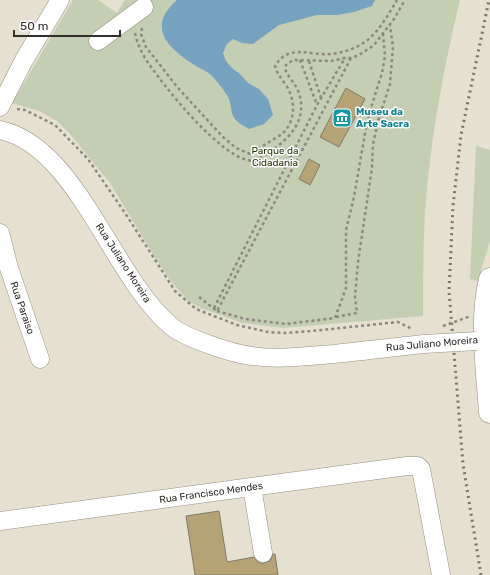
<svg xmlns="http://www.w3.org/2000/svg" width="490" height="575" font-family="Rubik,sans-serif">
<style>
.green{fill:#c4ceb2}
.water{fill:#76a4c0}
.building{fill:#b5a376;stroke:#807a6c}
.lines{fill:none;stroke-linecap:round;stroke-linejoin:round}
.minor-casing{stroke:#958f80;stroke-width:19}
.major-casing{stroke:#958f80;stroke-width:23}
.path{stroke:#8c887d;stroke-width:2.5;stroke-dasharray:3 3;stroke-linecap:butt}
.minor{stroke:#fff;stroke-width:18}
.major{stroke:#fff;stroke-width:22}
.rail{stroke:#77746a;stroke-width:3;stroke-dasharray:2 4;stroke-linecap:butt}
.minor-bridge-casing{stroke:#958f80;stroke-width:19;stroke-linecap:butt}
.path-bridge{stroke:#8c887d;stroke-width:2.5;stroke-dasharray:3 3;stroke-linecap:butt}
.minor-bridge{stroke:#fff;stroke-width:18}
.labels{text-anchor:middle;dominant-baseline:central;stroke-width:3;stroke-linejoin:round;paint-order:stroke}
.culture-label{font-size:10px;font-weight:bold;fill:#0d838f;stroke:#fff;text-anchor:start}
.park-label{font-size:10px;fill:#283601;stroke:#fff}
.street-label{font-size:10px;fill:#302e28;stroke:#fff}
</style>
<rect width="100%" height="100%" fill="#e6e0d0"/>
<path class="green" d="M73 0H98L117 13 125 0H460C443 69 430 142 425 212 423 247 423 281 423 316L283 328 242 323 201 308 188 301 171 281 156 259 110 183 70 134 57 121 39 111 12 103Z
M476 146 490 150V241L478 281 470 279Z"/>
<path class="water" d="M177 0H375L372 6 354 12 337 15H317L279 25 253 44 242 43 233 39 227 44 223 53 226 61 232 68 240 74 248 83 259 89 268 99 273 115 264 124 249 129C245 126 239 124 236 120 230 115 232 104 228 97 224 90 217 81 211 75 207 71 198 68 193 64 166 47 147 26 177 0Z"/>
<path class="building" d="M346 88 365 99 339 147 320 137Z
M309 159 320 165 310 185 299 179Z
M219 511 227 562 254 557 259 563H264L270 561 273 554H275L278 575H195L186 516Z"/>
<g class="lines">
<g class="minor-casing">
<path id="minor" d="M98 41 144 7
M0 107 24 60 60 0
M0 130C76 145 113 278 171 326 185 338 233 354 252 356 279 360 307 356 334 354 364 351 394 347 424 344
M0 233 9 268 40 359
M252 487 263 553
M0 521 407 466H418L421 469 441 575"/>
</g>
<g class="major-casing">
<path id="major" d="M490 279C480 321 487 368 490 412"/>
</g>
<path class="path" d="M142 28 141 34 146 47 178 88 223 137 236 148 250 154 282 134C296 121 296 101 286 85 281 78 277 74 275 66 289 43 309 56 331 54 341 53 351 50 360 45 377 36 388 15 397 0
M135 33C137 42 140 50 145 58 161 83 223 162 254 161 279 148 310 126 299 93 296 84 288 77 285 69L286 65 293 60 331 61 345 58H351L359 55 374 45 394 19 405 0
M300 60 317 105
M309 61 321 98
M17 109 25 110 55 125 88 159 125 213 175 291 196 309 237 325 268 332 285 333 312 331 398 322 412 329
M199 297 217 311 351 58
M214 308 317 105 345 58
M217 311 245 319 286 324 335 318 346 288V230L354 197 367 122 374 98 382 73 385 56 383 34
M336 317 357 313 355 297 358 262 372 168 373 144 379 118 390 84 393 47 390 26"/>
<use href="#minor" class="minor"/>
<use href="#major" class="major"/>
<path class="rail" d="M481 575 463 464 449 291 453 206 461 135 489 0"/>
<g class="minor-bridge-casing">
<path id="minor-bridge" d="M424 344 477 341"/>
</g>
<path class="path-bridge" d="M443 326 471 316"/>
<use href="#minor-bridge" class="minor-bridge"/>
</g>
<defs>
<g id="museum-square" transform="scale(1)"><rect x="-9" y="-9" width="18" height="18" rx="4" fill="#0f9aa8" stroke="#fff"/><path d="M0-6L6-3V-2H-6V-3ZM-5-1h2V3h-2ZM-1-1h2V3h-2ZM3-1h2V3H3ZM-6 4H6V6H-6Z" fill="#fff"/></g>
</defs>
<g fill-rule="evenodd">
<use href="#museum-square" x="342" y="118"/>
</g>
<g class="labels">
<g class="culture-label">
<text x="356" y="112">Museu da<tspan x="356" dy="12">Arte Sacra</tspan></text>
</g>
<g class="park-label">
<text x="275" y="151">Parque da<tspan x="275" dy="12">Cidadania</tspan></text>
</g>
<g class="street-label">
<text transform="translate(123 263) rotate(57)">Rua Juliano Moreira</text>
<text transform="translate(22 308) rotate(71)">Rua Paraiso</text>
<text transform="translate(432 344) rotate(-5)">Rua Juliano Moreira</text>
<text transform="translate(211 493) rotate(-8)">Rua Francisco Mendes</text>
</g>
</g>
<path d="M14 30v6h106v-6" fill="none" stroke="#302e28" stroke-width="2"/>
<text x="20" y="30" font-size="12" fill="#302e28" stroke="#ffffff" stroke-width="3" paint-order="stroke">50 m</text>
</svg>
